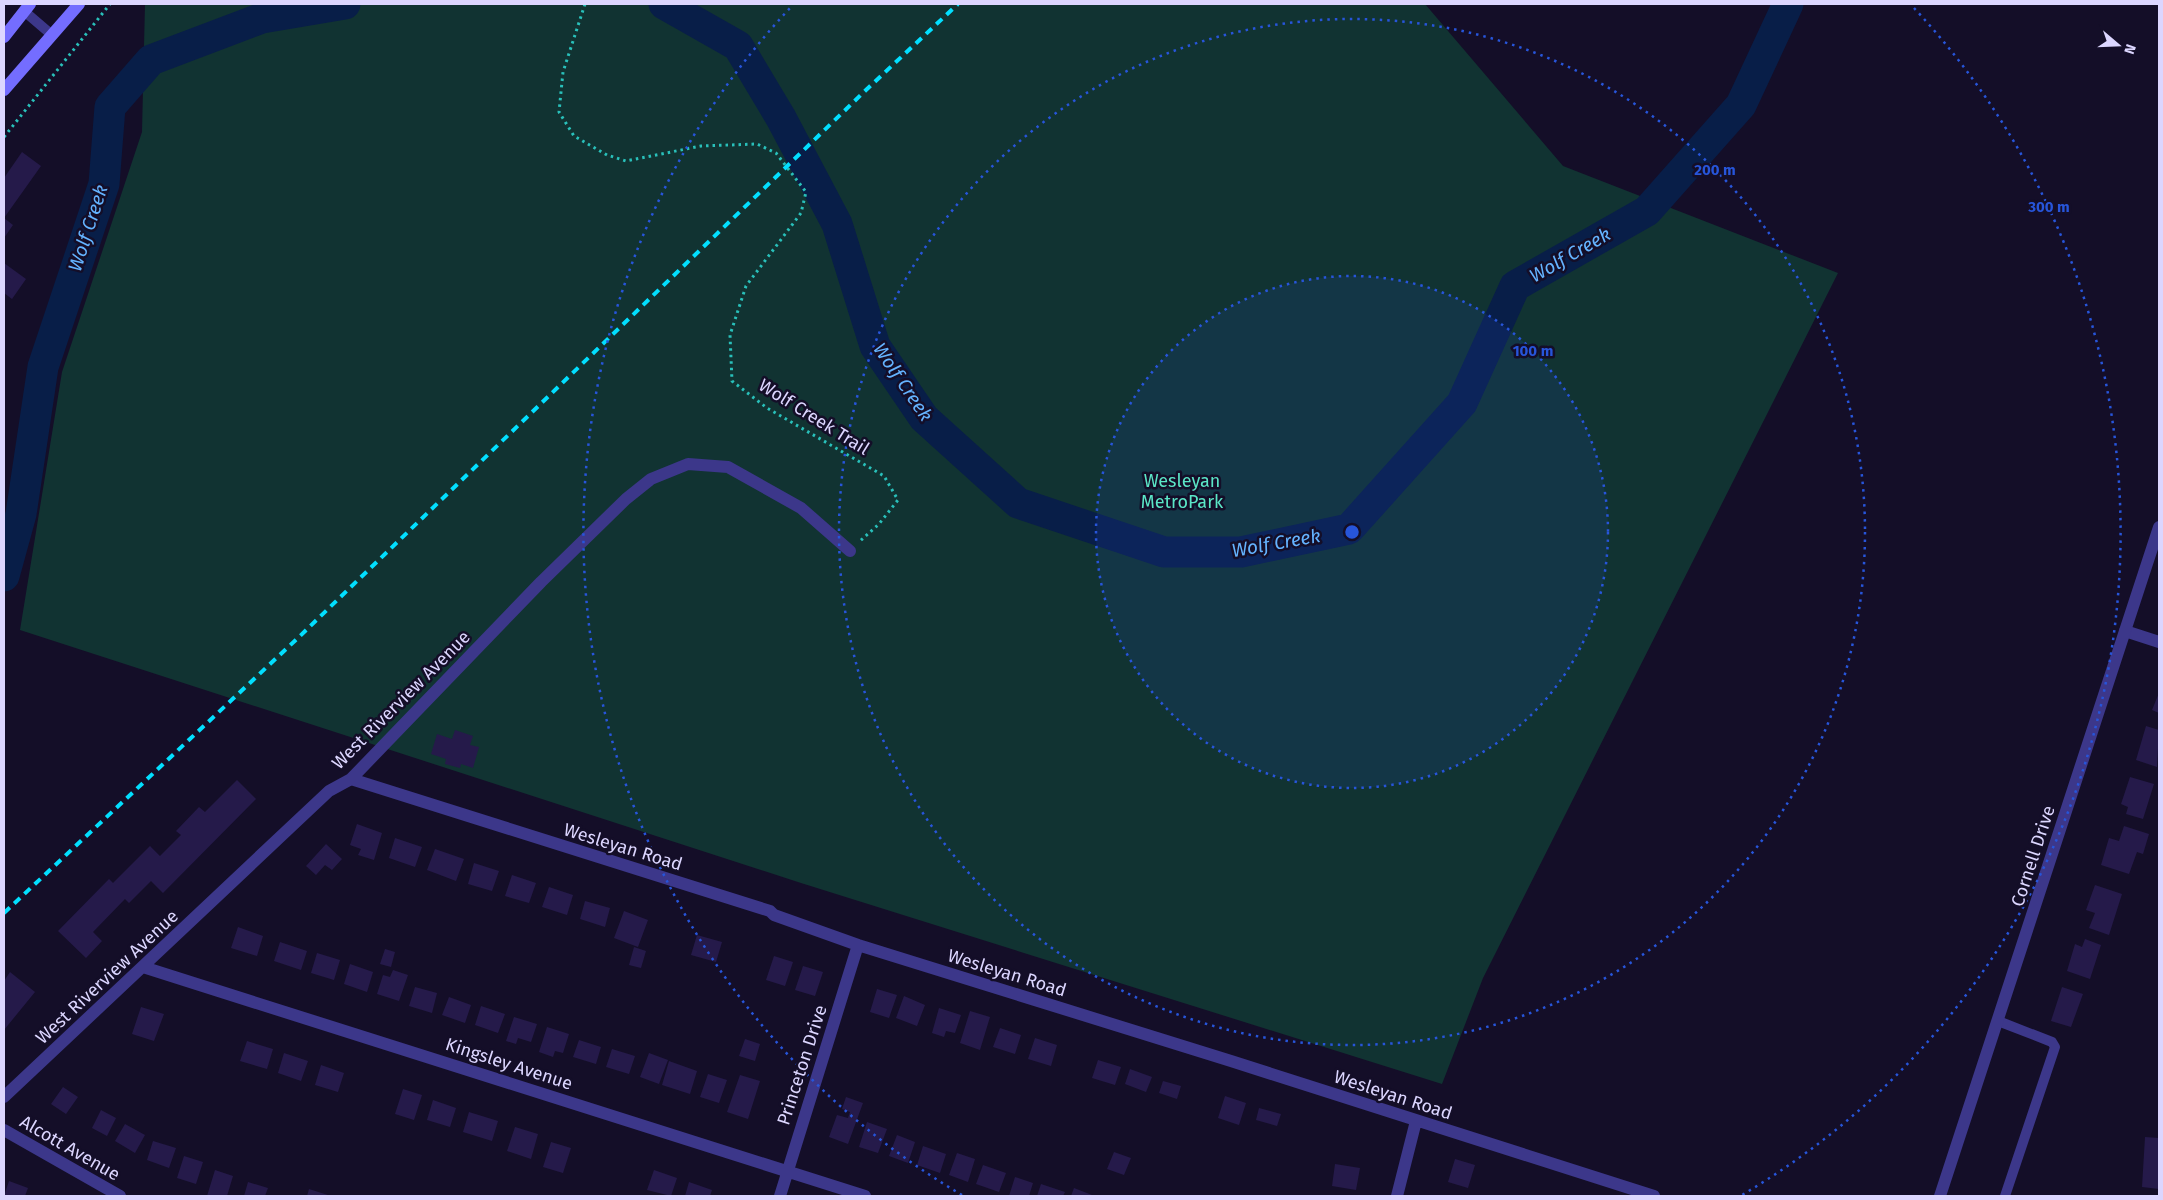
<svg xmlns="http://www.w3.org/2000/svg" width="2163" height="1200" font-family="'Fira Sans',sans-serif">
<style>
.green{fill:#113332}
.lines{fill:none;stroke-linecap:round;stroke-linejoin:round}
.river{stroke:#081e48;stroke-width:31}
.building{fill:#251a4a}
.path{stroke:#29c0ba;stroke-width:3;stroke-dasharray:2.5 4;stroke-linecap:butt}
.service{stroke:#3c378a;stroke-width:10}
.minor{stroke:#3c378a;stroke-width:12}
.tertiary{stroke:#3c378a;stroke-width:12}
.secondary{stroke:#746dff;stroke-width:12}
.rail{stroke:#02dfff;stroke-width:4;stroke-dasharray:8 6;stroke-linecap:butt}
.ring{fill:none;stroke:#2755da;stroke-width:2.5;stroke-dasharray:2.5 5}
.labels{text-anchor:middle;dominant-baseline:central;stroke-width:5;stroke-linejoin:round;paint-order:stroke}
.street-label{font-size:18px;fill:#dcd6ff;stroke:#140e28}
.park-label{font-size:18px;fill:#5be6c7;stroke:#140e28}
.water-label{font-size:19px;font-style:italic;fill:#64b3ff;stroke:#140e28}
.centre{fill:#2755da;stroke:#140e28;stroke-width:2.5}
.ring-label{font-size:15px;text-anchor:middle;font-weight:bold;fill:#2755da;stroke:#140e28;stroke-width:5;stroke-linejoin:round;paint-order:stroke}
</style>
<rect width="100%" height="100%" fill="#140e28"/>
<path class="green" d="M145 4H1425L1563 166 1838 273 1483 978 1442 1084 801 883 20 630 62 372 142 132Z"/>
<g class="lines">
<path class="river" d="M664 4 738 46 781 118 837 224 875 346 924 418 1018 503 1164 552H1241L1349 529 1462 403 1515 286 1647 211 1741 105 1788 4
M4 576 21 514 43 367 104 184 110 107 151 60 262 18 345 4"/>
</g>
<path class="building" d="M22 152 41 166 4 218 13 225 4 238V178Z
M4 263 26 279 12 299 4 293Z
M2159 693V713L2152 710Z
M2146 726 2159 730 2157 767 2136 760Z
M455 730 473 736 470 745 479 747 473 768 461 764 460 768 445 764 446 759 431 754 437 734 452 739Z
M2130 777 2154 784 2143 819 2126 814 2128 807 2121 804Z
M237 780 256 799 163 893 151 881 129 903 125 899 93 932 102 941 86 958 58 931 109 879 113 883 150 846 160 856 181 835 176 831 199 807 205 812Z
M357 824 382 833 374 860 358 855 361 849 350 845Z
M2124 826 2149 834 2143 854 2137 852 2129 874 2101 865 2109 838 2119 841Z
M395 838 422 847 415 867 389 858Z
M326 844 342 859 332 870 325 865 316 875 306 866Z
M435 849 464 859 456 881 427 870Z
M474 863 499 871 492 891 468 884Z
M512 875 536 883 529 903 505 896Z
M2095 885 2122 894 2109 935 2089 928 2095 913 2086 910Z
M549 887 573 895 567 915 542 907Z
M585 901 610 908 605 927 580 919Z
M624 911 648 920 638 947 614 938Z
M238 927 263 936 257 956 231 948Z
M697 935 722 942 716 962 691 955Z
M2085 939 2101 945 2090 979 2067 971 2075 944 2082 947Z
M280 942 307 951 301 970 274 961Z
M634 947 646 951 641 968 629 965Z
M385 949 395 952 391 967 380 964Z
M317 953 340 960 334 980 311 973Z
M774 956 793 962 785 986 766 980Z
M350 964 373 972 367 992 344 984Z
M803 966 823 972 815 996 795 990Z
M393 970 408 975 399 1001 377 994 383 975 390 977Z
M10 972 35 992 4 1030V981Z
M415 987 437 993 432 1013 409 1006Z
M2062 987 2083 994 2071 1027 2051 1021Z
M877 989 897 995 889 1018 870 1012Z
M904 996 925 1005 917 1026 896 1018Z
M449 997 471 1005 465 1023 442 1015Z
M481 1006 505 1014 498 1033 475 1025Z
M141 1007 164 1014 154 1041 132 1034Z
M939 1008 961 1015 955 1033 946 1031 944 1037 932 1033Z
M970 1011 990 1017 980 1050 960 1043Z
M514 1017 537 1024 531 1042 518 1038 516 1044 506 1041Z
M547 1027 569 1034 563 1053 555 1051 553 1057 539 1052Z
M1000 1028 1021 1035 1015 1054 993 1047Z
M1035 1038 1057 1045 1051 1066 1028 1059Z
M745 1039 760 1044 755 1061 739 1056Z
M579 1040 601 1047 596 1064 573 1057Z
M247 1041 273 1049 267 1069 240 1061Z
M612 1049 635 1056 629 1074 606 1067Z
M284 1053 308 1061 301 1081 278 1073Z
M649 1053 668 1060 659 1084 640 1077Z
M1098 1060 1121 1067 1115 1085 1092 1078Z
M669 1061 697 1071 690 1094 662 1085Z
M321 1065 344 1073 338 1092 315 1085Z
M1130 1069 1152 1077 1146 1092 1125 1084Z
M708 1074 727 1080 719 1103 700 1097Z
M740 1075 760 1081 748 1119 727 1112Z
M1163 1081 1181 1086 1177 1099 1159 1093Z
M63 1087 78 1097 66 1114 51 1104Z
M403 1089 422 1095 414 1120 395 1114Z
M1225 1096 1246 1103 1239 1125 1218 1118Z
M846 1097 863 1103 848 1144 829 1137 837 1115 848 1118 850 1112 842 1109Z
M433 1100 456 1108 450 1127 427 1120Z
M1259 1108 1281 1114 1277 1126 1256 1120Z
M101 1110 116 1118 107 1136 92 1128Z
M469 1112 498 1121 492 1141 463 1132Z
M867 1122 887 1129 878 1153 859 1147Z
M125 1124 145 1135 135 1153 115 1141Z
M515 1127 538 1134 531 1159 507 1151Z
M897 1135 915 1142 908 1163 889 1156Z
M2145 1137 2159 1138V1189L2142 1187Z
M153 1141 176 1148 169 1168 147 1160Z
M551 1142 571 1148 563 1173 543 1167Z
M923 1146 946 1154 940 1173 917 1165Z
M1114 1152 1131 1158 1124 1175 1107 1169Z
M957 1153 975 1159 968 1182 949 1175Z
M184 1156 203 1162 196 1184 177 1178Z
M1455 1159 1475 1165 1468 1188 1448 1182Z
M1335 1164 1360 1168 1356 1190 1332 1186Z
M983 1165 1006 1173 999 1192 976 1184Z
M215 1170 233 1176 227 1196H207Z
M654 1170 677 1178 671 1196 647 1190Z
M1015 1177 1033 1183 1029 1196H1009Z
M9 1181 28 1188 25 1196H4Z
M248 1182 268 1188 265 1196H244Z
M689 1182 712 1190 710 1196H685Z
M1041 1184 1065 1192 1063 1196H1037Z
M1074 1188 1092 1195 1091 1196H1071Z
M309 1189 331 1196H307Z"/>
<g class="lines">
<path class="path" d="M585 4 563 72 559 112 574 136 607 155 626 161 701 146 757 144 776 153 806 192 801 213 746 286 730 335 732 381 767 408 884 476 898 500 879 524 859 542
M4 137 110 4"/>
<path class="service" d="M24 11 52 35
M1998 1021 2052 1042 2055 1047 2005 1196"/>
<path class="minor" d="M2125 631 2159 642
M351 779 770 911 774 915 858 945 1231 1061 1654 1196
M143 967 865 1196
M4 1097 329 791 351 779 541 582 626 499 651 479 688 464 728 467 801 508 850 551
M4 1130 120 1196
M780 1196 858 945
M1397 1196 1416 1121"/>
<path class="tertiary" d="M1940 1196 2159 527"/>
<path class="secondary" d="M4 37 30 4
M4 90 79 4"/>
<path class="rail" d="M4 913 300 636 866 90 958 4"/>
</g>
<circle cx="1352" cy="532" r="256" fill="#2755da" fill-opacity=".12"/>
<g class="ring">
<circle cx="1352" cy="532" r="256"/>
<circle cx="1352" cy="532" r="513"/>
<path d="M962 1195A769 769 0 0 1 790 8M1914 8A769 769 0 0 1 1742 1195"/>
</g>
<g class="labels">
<g class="street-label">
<text transform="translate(814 417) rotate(32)">Wolf Creek Trail</text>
<text transform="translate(401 700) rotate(-45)">West Riverview Avenue</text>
<text transform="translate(623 847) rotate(17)">Wesleyan Road</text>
<text transform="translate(2033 856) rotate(-72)">Cornell Drive</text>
<text transform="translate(1007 973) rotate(17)">Wesleyan Road</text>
<text transform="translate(107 977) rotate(-43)">West Riverview Avenue</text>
<text transform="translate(509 1064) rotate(18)">Kingsley Avenue</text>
<text transform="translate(802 1065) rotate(-72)">Princeton Drive</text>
<text transform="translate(1393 1095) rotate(18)">Wesleyan Road</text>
<text transform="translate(70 1148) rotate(30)">Alcott Avenue</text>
</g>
<g class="park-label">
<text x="1182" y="481">Wesleyan<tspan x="1182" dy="21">MetroPark</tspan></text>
</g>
<g class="water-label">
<text transform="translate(88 228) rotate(-72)">Wolf Creek</text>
<text transform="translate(1570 255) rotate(-30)">Wolf Creek</text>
<text transform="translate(903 382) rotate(56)">Wolf Creek</text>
<text transform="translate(1276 543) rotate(-10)">Wolf Creek</text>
</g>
</g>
<circle cx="1352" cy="532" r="8" class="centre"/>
<g class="ring-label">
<text x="1715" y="175">200 m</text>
<text x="2049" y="212">300 m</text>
<text x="1533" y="356">100 m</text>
</g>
<rect width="2163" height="1200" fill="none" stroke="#dcd6ff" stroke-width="10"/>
<g transform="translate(2118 45) rotate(109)" stroke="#140e28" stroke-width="4" paint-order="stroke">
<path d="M0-4L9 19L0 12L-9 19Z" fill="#dcd6ff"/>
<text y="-8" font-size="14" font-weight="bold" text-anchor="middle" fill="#dcd6ff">N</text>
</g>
</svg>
